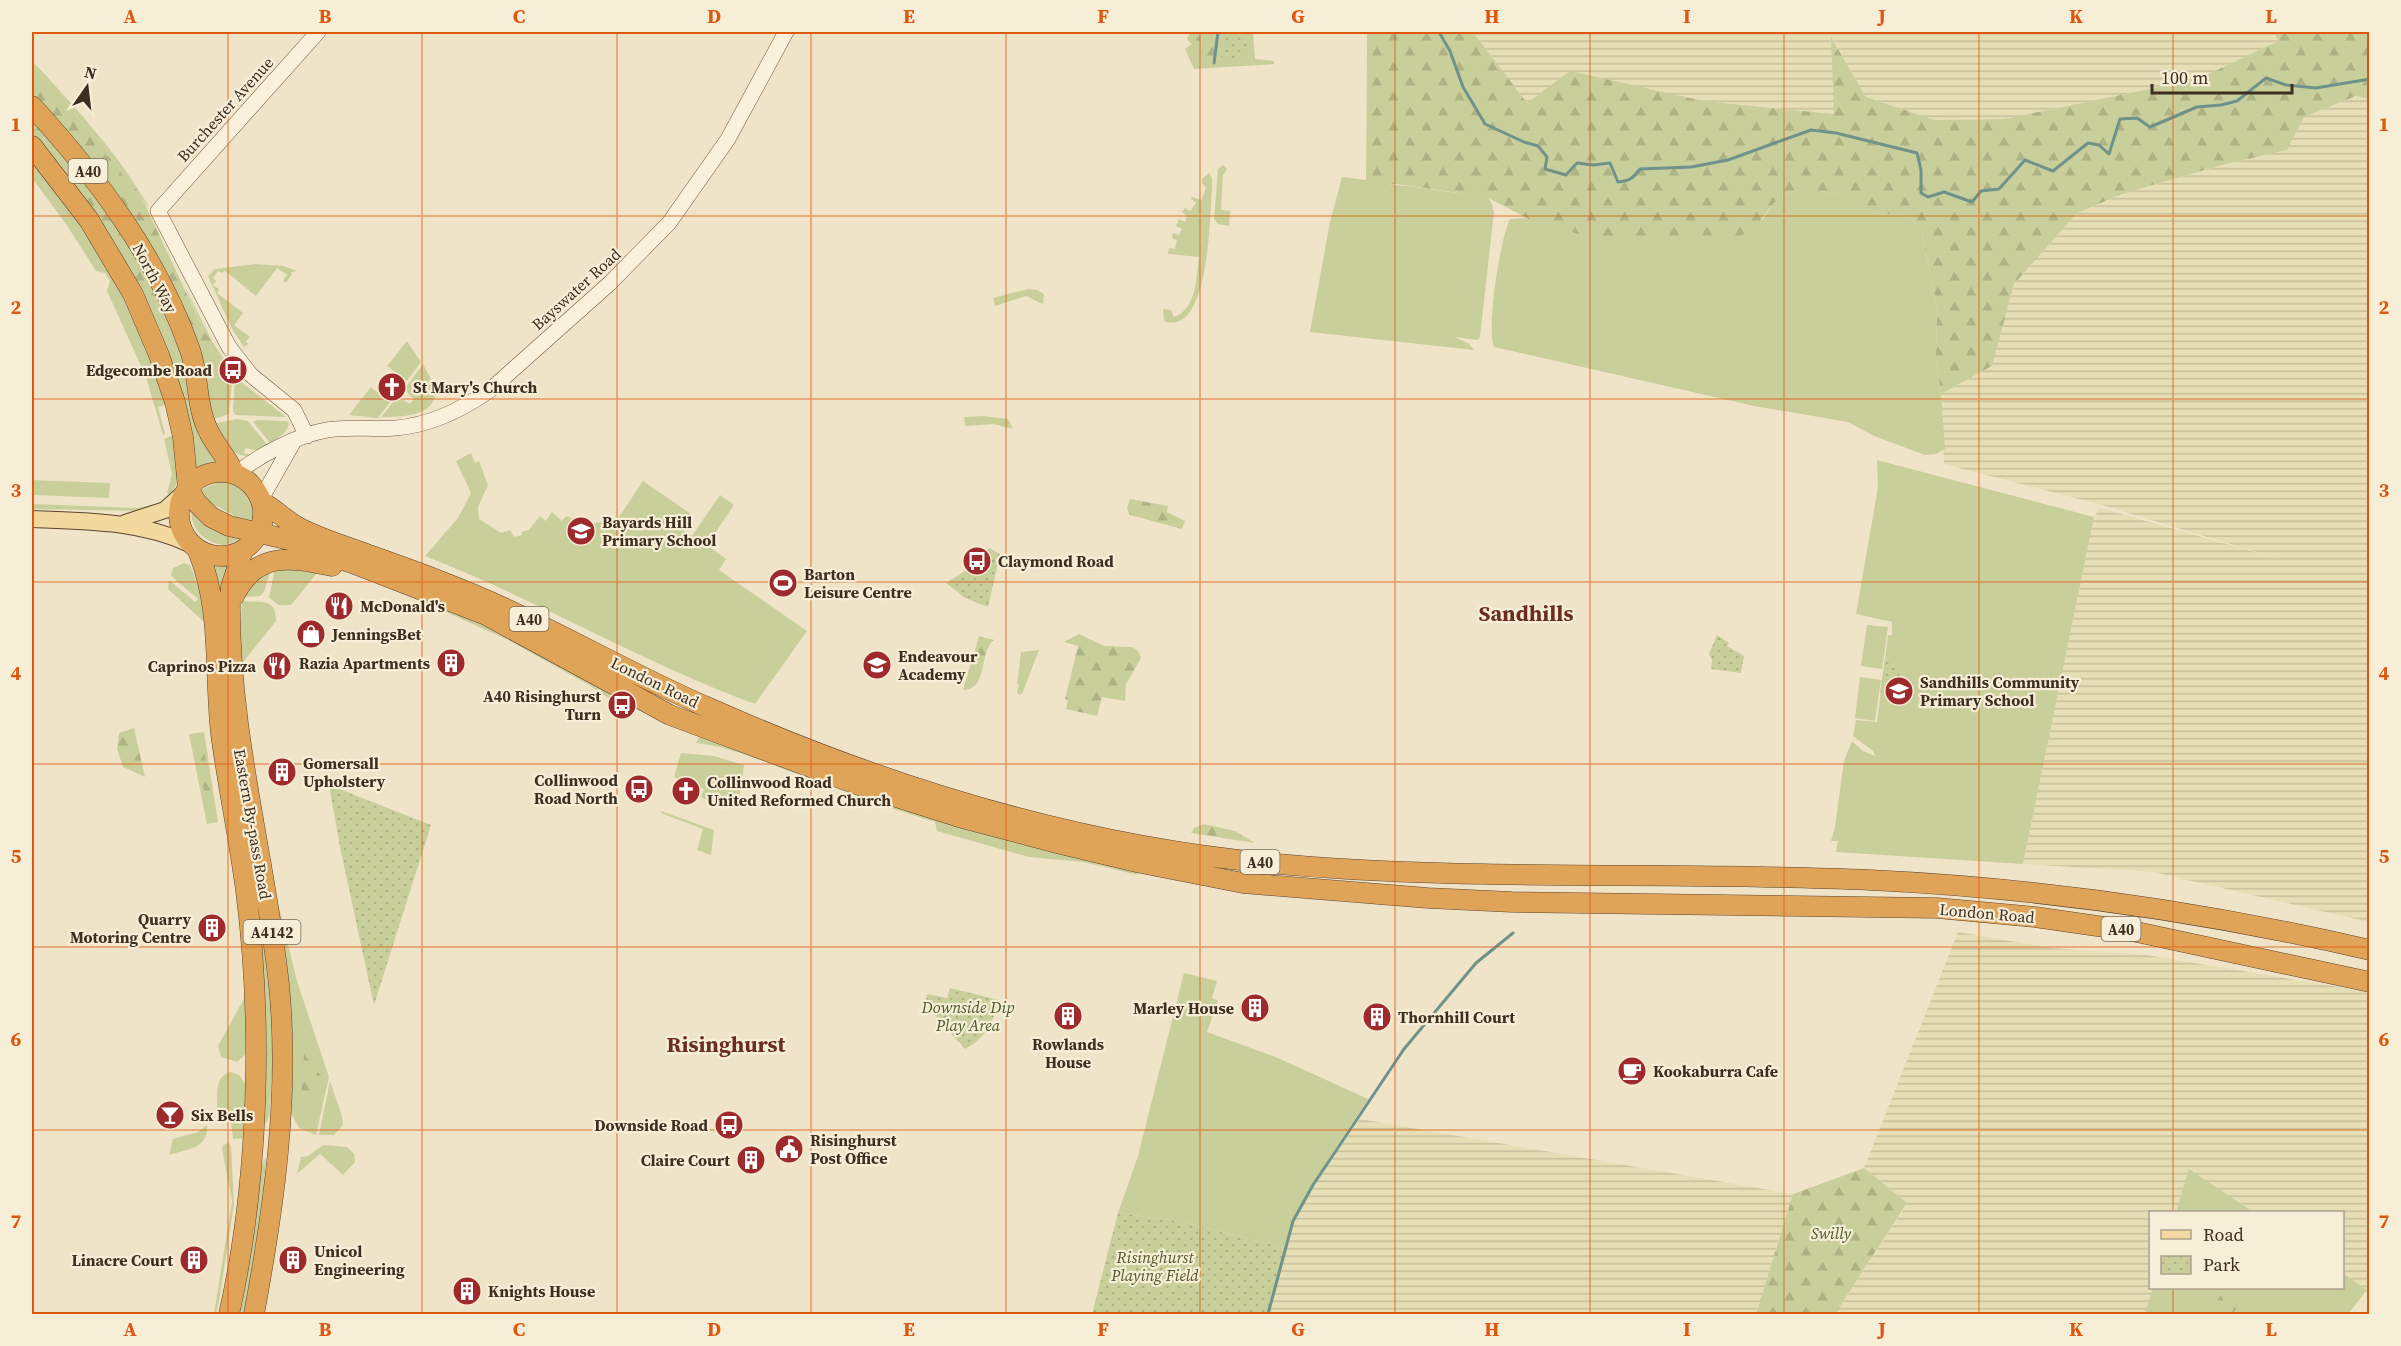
<svg xmlns="http://www.w3.org/2000/svg" width="2401" height="1346" font-family="'Source Serif 4',serif">
<style>
.farmland{fill:url(#farmland-rules)}
.green{fill:#c9cf9b}
.forest{fill:url(#forest-firs)}
.park{fill:url(#park-dots)}
.lines{fill:none;stroke-linecap:round;stroke-linejoin:round}
.stream{stroke:#6f938a;stroke-width:3}
.secondary-casing{stroke:#6f573f;stroke-width:16}
.primary-casing{stroke:#5b4430;stroke-width:18}
.highway-casing{stroke:#5b4430;stroke-width:21}
.secondary{stroke:#faf1dc;stroke-width:15}
.primary{stroke:#f3d9a0;stroke-width:16}
.highway{stroke:#e0a458;stroke-width:20}
.grid{fill:none;stroke:#df570d;stroke-width:1.5;stroke-opacity:0.55}
.labels{text-anchor:middle;dominant-baseline:central;stroke-width:4.5;stroke-linejoin:round;paint-order:stroke}
.shield{fill:#f7eed8;stroke:#756857;stroke-width:1.5}
.shield-label{font-size:15px;font-weight:bold;fill:#3d2e20}
.street-label{font-size:16px;fill:#3d2e20;stroke:#f7eed8}
.poi-label{font-size:16px;font-weight:bold;fill:#3d2e20;stroke:#f7eed8;text-anchor:start}
.park-label{font-size:16px;font-style:italic;fill:#4d5a26;stroke:#f7eed8}
.district-label{font-size:22px;font-weight:bold;fill:#6b2e1e;stroke:#f7eed8}
.neatline{fill:none;stroke:#df570d;stroke-width:2}
.grid-label{font-size:20px;text-anchor:middle;font-weight:bold;fill:#df570d}
</style>
<defs>
<pattern id="farmland-rules" width="6" height="5" patternUnits="userSpaceOnUse" patternTransform="scale(1.5)"><rect width="6" height="5" fill="#e6deb5"/><path d="M0 2.5h6" fill="none" stroke="#c6bf9b"/></pattern>
<pattern id="forest-firs" width="22" height="20" patternUnits="userSpaceOnUse" patternTransform="scale(1.5)"><rect width="22" height="20" fill="#c9cf9b"/><path d="M5 1l3.5 6h-7zM16 11l3.5 6h-7z" fill="#aeb285"/></pattern>
<pattern id="park-dots" width="8" height="8" patternUnits="userSpaceOnUse" patternTransform="scale(1.5)"><rect width="8" height="8" fill="#c9cf9b"/><path d="M2 2h.1M6 6h.1" fill="none" stroke="#aeb285" stroke-width="1.8" stroke-linecap="round"/></pattern>
</defs>
<rect width="100%" height="100%" fill="#f0e4c8"/>
<path class="farmland" d="M1473 32H2274L2278 41 2198 79 2004 119 1935 120 1866 97 1832 38 1835 114 1703 101 1527 103Z
M2356 96 2369 98V922L2153 872 2023 864 2094 517 2100 508 2290 562 2102 505 1944 464 1941 394 1992 366 2014 284 2077 213 2125 193 2222 165 2287 150 2304 117Z
M1958 932 2051 948 2146 955 2369 992 2370 1282 2367 1290 2343 1273 2342 1212H2253L2189 1170 2176 1212H2150V1288H2153L2145 1314H1835L1907 1204 1864 1168Z
M1360 1119 1793 1194 1756 1314H1268L1293 1221 1313 1184Z"/>
<path class="green" d="M1190 32H1253L1255 59 1274 61V64L1194 69 1185 49 1192 44 1187 39Z
M32 63 37 66C77 109 118 154 148 205L147 206 131 180 121 173C121 163 114 160 106 155L107 149 84 126 61 94 50 87 32 66Z
M32 154 67 196 135 314 175 428 178 474 176 485 170 495 167 493 172 474 164 439 173 435 165 405 158 407 165 434 163 435 146 377 107 291 110 281 105 273 96 271 66 224 32 178Z
M1223 165 1227 169 1223 175 1221 210 1230 211 1229 226 1218 224 1214 219 1218 169Z
M1209 173 1212 178V188C1210 212 1210 338 1164 321L1163 309 1171 310 1174 317C1197 309 1196 278 1199 257L1168 254 1169 248 1175 249 1177 240 1172 238 1173 233 1179 235 1182 229 1176 226 1179 219 1185 222 1187 216 1182 212 1185 208 1190 211 1196 203 1191 199 1192 197 1201 200 1206 188 1202 183V179Z
M1342 177 1366 180V187C1403 181 1424 190 1459 193 1468 194 1477 191 1486 196 1492 200 1492 206 1494 212L1480 337 1478 340 1454 337 1468 343 1474 350 1310 332 1330 222Z
M1799 190H1813L1840 194 1870 212 1879 214 1906 215 1913 220 1922 233 1937 308 1936 358 1941 394 1945 449 1936 454 1925 455 1874 436 1848 422 1754 406 1494 347C1486 329 1500 239 1510 219L1524 218 1559 227 1588 238 1692 240 1763 219 1773 204 1785 193Z
M255 264 283 266 297 271 291 272 292 274 286 283 283 280 287 275 277 268 256 296 225 271 222 273 218 271 213 278 216 281 213 285 219 289 217 293 243 313 234 325 250 337 246 342 249 344 244 347 232 329 208 276 215 269Z
M180 277 213 343 233 372 229 414 215 419 216 423 237 419 248 421 269 447 262 452 245 448 244 453 254 456C229 460 213 432 210 410 208 400 208 390 206 381 204 370 201 359 198 349L212 343 205 333Z
M1028 289 1037 290 1044 294 1043 304 1026 296 995 306 993 298Z
M160 295 219 463 204 466 195 471 148 307Z
M407 341 421 362 407 381 387 366Z
M423 364 436 389C436 417 402 417 381 417L395 400H403L410 404 414 399 408 394 406 387Z
M235 377 286 417 235 415 233 411Z
M371 387 390 402 378 418 349 415Z
M984 416 1008 419 1013 429 994 424 965 426 964 417Z
M256 420 286 421 289 423C288 433 278 437 270 443L253 422Z
M471 453 475 463 479 461 488 485 478 507 479 519 501 533 510 530 514 537 522 535V532L529 530 540 516 546 521 552 512 562 521 566 516 587 524 608 521 618 523 619 522 617 520 643 481 691 514 681 529 692 536 720 495 734 505 707 545 726 559 719 570 807 631 755 704C641 662 538 600 425 556L458 518 471 493 456 461Z
M1877 460 2094 517 2023 864 1836 852 1838 841H1831L1835 827 1844 761 1852 741 1863 751 1875 756 1873 751 1853 736 1856 720 1877 722 1888 635H1892V622L1856 614 1878 487Z
M32 480 110 483 109 498 32 495Z
M218 482C243 481 259 499 253 524L242 522 233 515 207 501 201 490Z
M32 504 138 508 155 504 156 506 142 511 32 509Z
M191 510C208 526 220 535 243 537L227 545C207 545 191 531 191 510Z
M211 561 232 562 224 584 272 970 273 1056 270 1108 269 1118 265 1124Z
M184 563 190 565 202 595 210 627 216 719 242 897 249 993 246 1054 237 1062 221 1057 218 1046 247 993 241 910 215 737 208 639 204 622 168 589 169 580 195 602 198 599 171 576 173 568Z
M276 565 317 573 291 605H278L269 597Z
M272 566 264 592 260 596 244 597V601C260 603 276 597 276 621L244 661 242 678 259 811 278 903 297 981 329 1077 316 1135 299 1128 291 1113 239 680 242 595Z
M415 598 484 623 598 685 619 703 613 701 589 685 508 640Z
M1867 625 1888 627 1882 669 1861 666Z
M1039 650 1022 694 1019 695 1017 692 1019 685 1017 684 1021 652Z
M1860 677 1881 680 1875 721 1855 718Z
M204 732 218 822 207 824 189 734Z
M700 734 1135 871 1138 875 1083 862 1029 857 937 831 935 822C888 808 843 791 797 774 764 762 731 747 696 743Z
M681 753 714 756 744 765 740 795 737 798 729 797 723 800 710 795 707 800 701 797 704 789 674 777Z
M661 811 714 830 711 855 697 850 703 829 661 813Z
M1184 973 1217 981 1212 998 1218 1001 1207 1032 1278 1058 1368 1099C1337 1147 1302 1193 1285 1248L1178 1221 1118 1213 1138 1156Z
M231 1072 239 1075 246 1085V1138L233 1139 230 1114 217 1107C218 1093 214 1076 231 1072Z
M330 1081 342 1116 343 1125 334 1135H319Z
M207 1125C209 1149 187 1149 169 1155L173 1139 198 1132Z
M229 1143 231 1146 234 1204 219 1302 216 1314H214L232 1201 222 1149 223 1145Z
M323 1145 347 1147 354 1154 355 1162 343 1175 320 1154 297 1174 301 1157 308 1156Z
M266 1157 265 1169H270L247 1314H233L261 1167Z
M2189 1169 2253 1212H2176Z
M2343 1273 2367 1290 2348 1314H2150L2145 1313 2153 1288H2342Z"/>
<path class="forest" d="M1199 32H1221L1216 67 1204 65 1198 67 1193 48Z
M1367 32H1473L1527 103 1570 71 1703 101 1834 114 1831 37 1866 97 1935 120 2004 119 2198 79 2278 41 2274 32H2369V99L2356 96 2304 117 2287 150 2222 165 2125 193 2077 213 2014 284 1992 366 1941 394 1936 358 1937 308 1922 233 1913 220 1906 215 1879 214 1869 212 1840 194 1813 190H1799L1785 193 1773 204 1752 231 1740 236 1720 240H1608L1588 238 1559 227 1534 222 1485 196 1474 193H1459L1396 184 1366 188Z
M32 66 50 87 61 94 84 126 107 149 106 155C114 160 121 163 121 173L131 180 142 198 205 333 213 343 198 349 32 94Z
M32 113 83 173 160 295 155 308 148 307 57 164 32 134Z
M1130 499 1168 506 1167 512 1185 521 1182 529 1130 515 1127 508Z
M1079 634 1104 646 1132 647 1138 651 1141 658 1126 684 1125 701 1102 697 1097 716 1066 709 1068 700 1065 699 1078 646 1064 642Z
M979 636 994 640C979 651 988 691 963 690Z
M134 728 145 777 123 767 117 749 119 733Z
M202 737 215 820 210 821 193 738Z
M1204 824 1235 831 1255 843 1191 833 1194 828Z
M304 1054 322 1077 321 1094 300 1110Z
M1864 1168 1907 1203 1835 1314H1756L1793 1194Z
M2225 1288H2254L2232 1314H2222L2211 1310Z"/>
<path class="park" d="M1229 32H1247L1246 51 1236 60H1224L1220 55Z
M989 548 1000 554 988 607 965 598 946 583 973 566Z
M1717 635 1729 643 1727 646 1744 656 1741 673 1711 669 1712 660 1709 654Z
M1885 659 1895 662 1899 667V689L1895 697 1880 692Z
M329 785 431 825 374 1005 341 852Z
M950 988 999 1000C994 1020 985 1039 965 1049L925 1004 927 994 947 998Z
M1118 1213 1178 1221 1285 1248 1270 1314H1092Z"/>
<g class="lines">
<path class="stream" d="M1439 32 1450 51 1463 87 1485 124 1524 142 1538 146 1547 157 1545 169 1566 175 1577 163 1593 165 1610 163 1618 182C1630 181 1633 178 1640 169L1691 167 1728 160 1811 130 1836 133 1917 153 1921 170V193L1928 197 1944 192 1972 202 1981 191 1999 189 2025 160 2053 171 2088 143 2099 145 2109 154 2120 119 2137 118 2150 127 2197 107 2221 105 2237 101 2266 78 2286 85 2316 88 2370 79
M1214 63 1218 32
M1268 1314 1293 1221 1313 1185 1404 1049 1476 963 1513 933"/>
<g class="secondary-casing">
<path id="secondary" d="M307 436 294 410 251 375 229 347 158 211 318 32
M236 474C259 455 298 435 327 430 350 426 373 430 396 428 430 425 463 409 490 390L609 284 669 223 728 139 786 32
M261 499 294 441"/>
</g>
<g class="primary-casing">
<path id="primary" d="M32 519C86 521 140 521 190 544
M125 523 165 510 184 493"/>
</g>
<g class="highway-casing">
<path id="highway" d="M32 106C97 177 158 258 190 350 199 376 196 406 208 430 215 446 228 458 234 473
M32 146 89 220 133 294 159 355 175 402 183 437 188 488 196 502 211 517 229 526 294 541 322 554 352 563 486 615 670 715 862 786 959 817 1061 844 1141 863 1243 883 1428 898 1512 902 1937 908 2035 917 2132 931 2370 982
M179 514a42 42 0 1 1 84 0a42 42 0 1 1-84 0Z
M262 502C275 509 285 520 298 527 320 539 346 546 369 555 414 571 459 587 502 607 572 639 639 678 709 708 885 786 1075 845 1267 863 1468 882 1670 871 1870 880 2039 888 2206 912 2370 950
M243 550 231 587 230 598C228 730 265 856 279 985 290 1095 274 1207 254 1314
M198 551C222 609 214 672 221 734 228 786 239 838 246 891 263 1025 259 1182 229 1314
M234 596C256 551 290 557 332 566"/>
</g>
<use href="#secondary" class="secondary"/>
<use href="#primary" class="primary"/>
<use href="#highway" class="highway"/>
</g>
<path class="grid" d="M228 32V1314M422 32V1314M617 32V1314M811 32V1314M1006 32V1314M1200 32V1314M1395 32V1314M1590 32V1314M1784 32V1314M1979 32V1314M2173 32V1212M32 216H2370M32 399H2370M32 582H2370M32 764H2370M32 947H2370M32 1130H2370M2173 1288V1314"/>
<defs>
<g id="bus-disc" transform="scale(1.5)"><circle r="9.5" fill="#9e2a2b" stroke="#f7eed8"/><path d="M-5-6H5V4H4V6H2V4H-2V6H-4V4H-5ZM-3.5-4V0h7V-4ZM-3.5 1.2v1.5H-2V1.2ZM2 1.2v1.5H3.5V1.2Z" fill="#fff"/></g>
<g id="church-disc" transform="scale(1.5)"><circle r="9.5" fill="#9e2a2b" stroke="#f7eed8"/><path d="M-1.2-6h2.4v3.5h3.3v2.4h-3.3V6h-2.4V-.1h-3.3v-2.4h3.3Z" fill="#fff"/></g>
<g id="school-disc" transform="scale(1.5)"><circle r="9.5" fill="#9e2a2b" stroke="#f7eed8"/><path d="M0-5L7-2L0 1L-7-2ZM-4 1L0 2.5L4 1V4Q0 6-4 4Z" fill="#fff"/></g>
<g id="stadium-disc" transform="scale(1.5)"><circle r="9.5" fill="#9e2a2b" stroke="#f7eed8"/><path d="M0-5a6.5 5 0 1 0 0 10a6.5 5 0 1 0 0-10ZM-3.5-1.8h7v3.6h-7Z" fill="#fff"/></g>
<g id="restaurant-disc" transform="scale(1.5)"><circle r="9.5" fill="#9e2a2b" stroke="#f7eed8"/><path d="M-5-6h1v4h1v-4h1v4h1v-4h1v5L-1.5 .5V6h-2V.5L-5-1ZM5-6V6H3V1.5H1.5Q1.5-4 5-6Z" fill="#fff"/></g>
<g id="shop-disc" transform="scale(1.5)"><circle r="9.5" fill="#9e2a2b" stroke="#f7eed8"/><path d="M-5-2.5h2.3a2.7 3.5 0 0 1 5.4 0H5L5.5 6h-11ZM-1.5-2.5h3a1.5 2.3 0 0 0-3 0Z" fill="#fff"/></g>
<g id="building-disc" transform="scale(1.5)"><circle r="9.5" fill="#9e2a2b" stroke="#f7eed8"/><path d="M-4-6H4V6H1V3H-1V6H-4ZM-2.5-4.3h1.7v1.8h-1.7ZM.8-4.3h1.7v1.8H.8ZM-2.5-1h1.7V.8h-1.7ZM.8-1h1.7V.8H.8Z" fill="#fff"/></g>
<g id="cafe-disc" transform="scale(1.5)"><circle r="9.5" fill="#9e2a2b" stroke="#f7eed8"/><path d="M-5.5-4.5H6V0H3Q3 3.5 0 3.5H-2.5Q-5.5 3.5-5.5 0ZM3-3.2v2h1.7v-2ZM-6 4.5H4V6H-6Z" fill="#fff"/></g>
<g id="bar-disc" transform="scale(1.5)"><circle r="9.5" fill="#9e2a2b" stroke="#f7eed8"/><path d="M-6-5H6L.8 .8V4.5H3.5V6h-7V4.5H-.8V.8Z" fill="#fff"/></g>
<g id="civic-disc" transform="scale(1.5)"><circle r="9.5" fill="#9e2a2b" stroke="#f7eed8"/><path d="M-.6-6.5H3V-4.5H.6V-3L4-1V1h2V6H-6V1h2V-1L-.6-3ZM-1.2 2.5V6h2.4V2.5Z" fill="#fff"/></g>
</defs>
<g fill-rule="evenodd">
<use href="#bus-disc" x="233" y="370"/>
<use href="#church-disc" x="392" y="387"/>
<use href="#school-disc" x="581" y="531"/>
<use href="#bus-disc" x="977" y="561"/>
<use href="#stadium-disc" x="783" y="583"/>
<use href="#restaurant-disc" x="339" y="606"/>
<use href="#shop-disc" x="311" y="634"/>
<use href="#building-disc" x="451" y="663"/>
<use href="#school-disc" x="877" y="665"/>
<use href="#restaurant-disc" x="277" y="666"/>
<use href="#school-disc" x="1899" y="691"/>
<use href="#bus-disc" x="622" y="705"/>
<use href="#building-disc" x="282" y="772"/>
<use href="#bus-disc" x="639" y="789"/>
<use href="#church-disc" x="686" y="791"/>
<use href="#building-disc" x="212" y="928"/>
<use href="#building-disc" x="1255" y="1008"/>
<use href="#building-disc" x="1068" y="1016"/>
<use href="#building-disc" x="1377" y="1017"/>
<use href="#cafe-disc" x="1632" y="1071"/>
<use href="#bar-disc" x="170" y="1115"/>
<use href="#bus-disc" x="729" y="1125"/>
<use href="#civic-disc" x="789" y="1149"/>
<use href="#building-disc" x="751" y="1160"/>
<use href="#building-disc" x="194" y="1260"/>
<use href="#building-disc" x="293" y="1260"/>
<use href="#building-disc" x="467" y="1291"/>
</g>
<g class="labels">
<g class="shield">
<rect x="68.5" y="159" width="39" height="24" rx="4.5"/>
<rect x="509.5" y="607" width="39" height="24" rx="4.5"/>
<rect x="1240.5" y="850" width="39" height="24" rx="4.5"/>
<rect x="2101.5" y="917" width="39" height="24" rx="4.5"/>
<rect x="243.5" y="920" width="57" height="24" rx="4.5"/>
</g>
<g class="shield-label">
<text x="88" y="171">A40</text>
<text x="529" y="619">A40</text>
<text x="1260" y="862">A40</text>
<text x="2121" y="929">A40</text>
<text x="272" y="932">A4142</text>
</g>
<g class="street-label">
<text transform="translate(225 109) rotate(-48)">Burchester Avenue</text>
<text transform="translate(155 278) rotate(62)">North Way</text>
<text transform="translate(576 289) rotate(-42)">Bayswater Road</text>
<text transform="translate(655 682) rotate(26)">London Road</text>
<text transform="translate(253 824) rotate(80)">Eastern By-pass Road</text>
<text transform="translate(1987 913) rotate(5)">London Road</text>
</g>
<g class="poi-label">
<text x="212" y="370" text-anchor="end">Edgecombe Road</text>
<text x="413" y="387">St Mary's Church</text>
<text x="602" y="522">Bayards Hill<tspan x="602" dy="18">Primary School</tspan></text>
<text x="998" y="561">Claymond Road</text>
<text x="804" y="574">Barton<tspan x="804" dy="18">Leisure Centre</tspan></text>
<text x="360" y="606">McDonald's</text>
<text x="332" y="634">JenningsBet</text>
<text x="898" y="656">Endeavour<tspan x="898" dy="18">Academy</tspan></text>
<text x="430" y="663" text-anchor="end">Razia Apartments</text>
<text x="256" y="666" text-anchor="end">Caprinos Pizza</text>
<text x="1920" y="682">Sandhills Community<tspan x="1920" dy="18">Primary School</tspan></text>
<text x="601" y="696" text-anchor="end">A40 Risinghurst<tspan x="601" dy="18">Turn</tspan></text>
<text x="303" y="763">Gomersall<tspan x="303" dy="18">Upholstery</tspan></text>
<text x="618" y="780" text-anchor="end">Collinwood<tspan x="618" dy="18">Road North</tspan></text>
<text x="707" y="782">Collinwood Road<tspan x="707" dy="18">United Reformed Church</tspan></text>
<text x="191" y="919" text-anchor="end">Quarry<tspan x="191" dy="18">Motoring Centre</tspan></text>
<text x="1234" y="1008" text-anchor="end">Marley House</text>
<text x="1398" y="1017">Thornhill Court</text>
<text x="1068" y="1044" text-anchor="middle">Rowlands<tspan x="1068" dy="18">House</tspan></text>
<text x="1653" y="1071">Kookaburra Cafe</text>
<text x="191" y="1115">Six Bells</text>
<text x="708" y="1125" text-anchor="end">Downside Road</text>
<text x="810" y="1140">Risinghurst<tspan x="810" dy="18">Post Office</tspan></text>
<text x="730" y="1160" text-anchor="end">Claire Court</text>
<text x="314" y="1251">Unicol<tspan x="314" dy="18">Engineering</tspan></text>
<text x="173" y="1260" text-anchor="end">Linacre Court</text>
<text x="488" y="1291">Knights House</text>
</g>
<g class="park-label">
<text x="968" y="1007">Downside Dip<tspan x="968" dy="18">Play Area</tspan></text>
<text x="1831" y="1233">Swilly</text>
<text x="1155" y="1257">Risinghurst<tspan x="1155" dy="18">Playing Field</tspan></text>
</g>
<g class="district-label">
<text x="1526" y="613">Sandhills</text>
<text x="726" y="1044">Risinghurst</text>
</g>
</g>
<rect width="2401" height="1346" fill="none" stroke="#f7eed8" stroke-width="66"/>
<rect x="2149" y="1211" width="195" height="78" fill="#f7eed8" stroke="#ada18e" stroke-width="1.5"/>
<rect x="2161" y="1230" width="30" height="9" fill="#f3d9a0" stroke="#ada18e" stroke-width="1.5"/>
<text x="2203" y="1241" font-size="18" fill="#3d2e20">Road</text>
<rect x="2161" y="1256" width="30" height="18" fill="url(#park-dots)" stroke="#ada18e" stroke-width="1.5"/>
<text x="2203" y="1271" font-size="18" fill="#3d2e20">Park</text>
<g transform="translate(87 87) rotate(14)" stroke="#f7eed8" stroke-width="4.5" paint-order="stroke">
<path d="M0-4.5L10 22L0 15L-10 22Z" fill="#3d2e20"/>
<text y="-9" font-size="16" font-weight="bold" text-anchor="middle" fill="#3d2e20">N</text>
</g>
<path d="M2152 84v9h140v-9" fill="none" stroke="#3d2e20" stroke-width="3"/>
<text x="2161" y="84" font-size="18" fill="#3d2e20" stroke="#f7eed8" stroke-width="4.5" paint-order="stroke">100 m</text>
<rect x="33" y="33" width="2335" height="1280" class="neatline"/>
<g class="grid-label">
<text x="130" y="23">A</text>
<text x="325" y="23">B</text>
<text x="519" y="23">C</text>
<text x="714" y="23">D</text>
<text x="909" y="23">E</text>
<text x="1103" y="23">F</text>
<text x="1298" y="23">G</text>
<text x="1492" y="23">H</text>
<text x="1687" y="23">I</text>
<text x="1882" y="23">J</text>
<text x="2076" y="23">K</text>
<text x="2271" y="23">L</text>
<text x="16" y="131">1</text>
<text x="2384" y="131">1</text>
<text x="16" y="314">2</text>
<text x="2384" y="314">2</text>
<text x="16" y="497">3</text>
<text x="2384" y="497">3</text>
<text x="16" y="680">4</text>
<text x="2384" y="680">4</text>
<text x="16" y="863">5</text>
<text x="2384" y="863">5</text>
<text x="16" y="1046">6</text>
<text x="2384" y="1046">6</text>
<text x="16" y="1228">7</text>
<text x="2384" y="1228">7</text>
<text x="130" y="1336">A</text>
<text x="325" y="1336">B</text>
<text x="519" y="1336">C</text>
<text x="714" y="1336">D</text>
<text x="909" y="1336">E</text>
<text x="1103" y="1336">F</text>
<text x="1298" y="1336">G</text>
<text x="1492" y="1336">H</text>
<text x="1687" y="1336">I</text>
<text x="1882" y="1336">J</text>
<text x="2076" y="1336">K</text>
<text x="2271" y="1336">L</text>
</g>
</svg>
